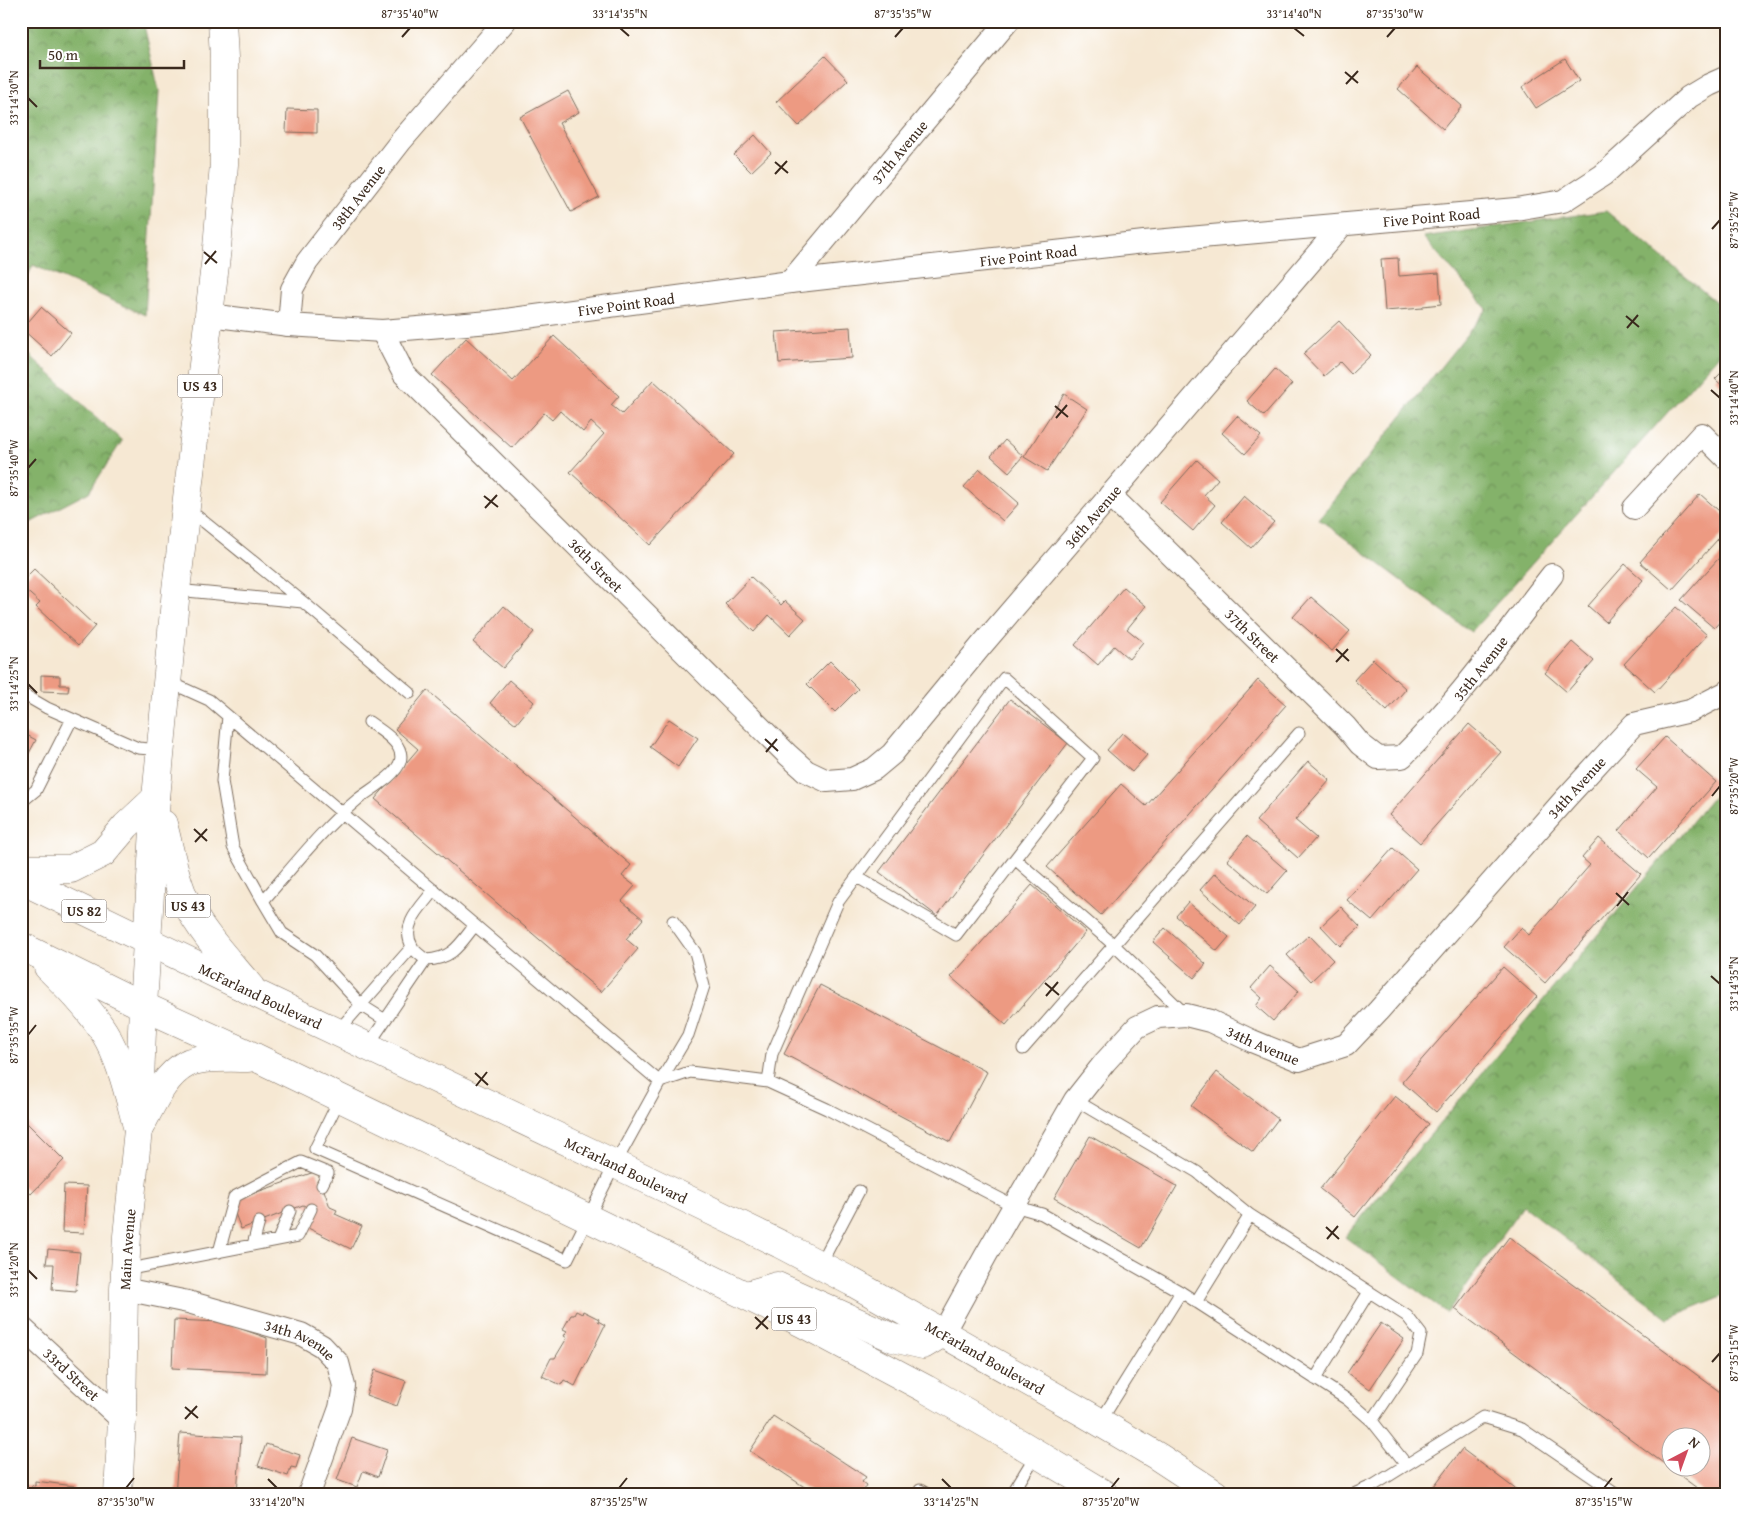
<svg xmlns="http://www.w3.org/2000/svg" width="1748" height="1515" font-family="'Gentium Book Plus',serif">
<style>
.forest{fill:url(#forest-crowns);stroke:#606e44}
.building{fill:#ed9a82;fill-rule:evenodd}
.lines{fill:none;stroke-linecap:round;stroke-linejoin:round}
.service-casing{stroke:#7c6c5d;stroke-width:13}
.minor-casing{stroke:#7c6c5d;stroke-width:24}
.secondary-casing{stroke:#7c6c5d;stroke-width:29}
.trunk-casing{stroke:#7c6c5d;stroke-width:29}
.service{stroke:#fff;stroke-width:11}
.minor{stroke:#fff;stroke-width:22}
.secondary{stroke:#fff;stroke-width:28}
.trunk{stroke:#fff;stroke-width:28}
.ticks{fill:none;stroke:#3b2a1e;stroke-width:2}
.labels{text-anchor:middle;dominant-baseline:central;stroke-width:4;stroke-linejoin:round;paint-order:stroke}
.shield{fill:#fff;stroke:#766a62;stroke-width:1}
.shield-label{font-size:14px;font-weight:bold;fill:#3b2a1e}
.street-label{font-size:15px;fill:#3b2a1e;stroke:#fff}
.neatline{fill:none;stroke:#3b2a1e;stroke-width:2}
.ticks-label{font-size:12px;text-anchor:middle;fill:#3b2a1e}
</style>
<defs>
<pattern id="forest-crowns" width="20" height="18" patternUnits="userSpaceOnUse" patternTransform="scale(1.25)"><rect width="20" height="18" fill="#84b26b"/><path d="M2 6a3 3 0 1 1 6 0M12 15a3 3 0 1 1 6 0" fill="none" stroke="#6d9157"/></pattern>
</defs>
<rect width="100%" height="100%" fill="#fff"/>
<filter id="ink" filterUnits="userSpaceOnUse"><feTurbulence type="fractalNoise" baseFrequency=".02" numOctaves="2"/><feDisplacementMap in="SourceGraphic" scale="10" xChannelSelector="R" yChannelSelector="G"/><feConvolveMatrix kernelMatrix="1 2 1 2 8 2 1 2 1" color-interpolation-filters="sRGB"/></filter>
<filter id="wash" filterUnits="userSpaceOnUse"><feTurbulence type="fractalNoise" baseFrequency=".0096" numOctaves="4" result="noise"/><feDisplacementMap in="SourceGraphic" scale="20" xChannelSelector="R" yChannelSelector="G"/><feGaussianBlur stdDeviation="1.12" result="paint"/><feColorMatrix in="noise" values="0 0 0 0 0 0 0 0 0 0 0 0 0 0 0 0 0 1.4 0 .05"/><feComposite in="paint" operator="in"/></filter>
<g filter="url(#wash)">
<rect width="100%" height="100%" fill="#f6e8d3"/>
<path class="forest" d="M21 21H143L159 91 145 315 33 265 21 291Z
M1606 211 1727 311V346L1471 632 1319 519 1487 309 1423 237Z
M21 347 122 441 89 492 26 525 21 521Z
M1727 780V1294L1668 1318 1523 1206 1447 1313 1345 1237Z"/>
<g id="blocks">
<path class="building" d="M825 56 848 80 799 126 776 102Z
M1565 59 1579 81 1536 108 1522 87Z
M1417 67 1462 106 1443 129 1398 89Z
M568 91 579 112 559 123 599 197 571 212 520 117Z
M287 109 317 110V133L286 132Z
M755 135 771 153 751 172 734 155Z
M1398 258 1399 276 1439 273 1441 304 1423 306V308L1385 311 1381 259Z
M41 307 71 333 52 356 22 329Z
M1339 321 1371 355 1351 374 1340 362 1324 376 1303 354Z
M850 327 852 358 779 363 776 332Z
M554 336 619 396 611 405 622 414 653 380 734 454 650 545 570 472 604 434 591 422 583 432 560 411 552 420 544 413 512 448 432 375 466 338 513 381Z
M1727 367V390L1715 379Z
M1275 369 1292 384 1264 416 1247 401Z
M1064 394 1087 409 1047 471 1024 457Z
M1237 416 1261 436 1245 454 1222 433Z
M1005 440 1023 456 1009 472 991 456Z
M1197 460 1218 479 1204 495 1215 505 1193 531 1160 502Z
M980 469 1019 503 1003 521 964 487Z
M1700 494 1727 518V529L1672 590 1640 562Z
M1244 496 1274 522 1251 548 1222 522Z
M1727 549V614L1714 628 1681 600Z
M1625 564 1643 580 1606 622 1588 606Z
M34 569 95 626 78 646 36 607 40 603 21 586V582Z
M751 577 781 605 785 601 805 619 790 635 769 615 754 632 725 604Z
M1124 587 1146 606 1127 629 1143 642 1129 659 1114 646 1098 665 1075 645Z
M1311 597 1350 631 1332 651 1293 617Z
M504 606 534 632 503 668 473 642Z
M1676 607 1707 635 1655 692 1624 664Z
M1572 642 1594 661 1567 692 1545 673Z
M1373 659 1406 689 1387 711 1354 680Z
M830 661 858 689 835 712 807 684Z
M41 675 60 676V685H69L68 692 41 691Z
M509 680 534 702 516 724 490 703Z
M1258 680 1286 705 1101 915 1047 867 1121 784 1146 806Z
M427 690 631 865 622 876 635 886 622 901 643 919 626 939 638 949 601 992 375 799 418 749 395 729Z
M1010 699 1068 743 937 916 879 872Z
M669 719 698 738 678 767 650 747Z
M1469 724 1501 752 1420 843 1389 815Z
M21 732 36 740 21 768Z
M1122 733 1147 755 1132 772 1107 750Z
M1665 737 1716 782 1649 858 1619 831 1657 787 1636 769Z
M1308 761 1330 780 1295 820 1316 838 1298 858 1256 821Z
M1247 836 1287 871 1267 894 1227 860Z
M1599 838 1641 874 1545 983 1504 947 1521 928 1529 935 1590 865 1582 858Z
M1393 848 1417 869 1372 921 1347 900Z
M1215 873 1255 907 1240 925 1200 890Z
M1032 885 1086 932 1006 1025 951 977Z
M1188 902 1229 937 1217 951 1176 916Z
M1341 907 1360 927 1340 946 1321 926Z
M1165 928 1206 964 1194 978 1153 942Z
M1309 935 1333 960 1311 981 1287 955Z
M1270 966 1299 991 1273 1021 1256 1006 1262 998 1251 988Z
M1503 967 1537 997 1436 1112 1402 1082Z
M820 985 987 1072 950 1142 784 1054Z
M1217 1072 1278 1119 1253 1152 1191 1106Z
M1395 1096 1429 1124 1355 1217 1320 1189Z
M21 1117 64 1160 31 1194 21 1185Z
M1090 1136 1177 1186 1141 1248 1054 1198Z
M317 1171 330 1207 337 1210 335 1214 362 1226 351 1249 308 1228 315 1211 303 1205 241 1229 234 1211 240 1198Z
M64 1185 87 1186 84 1233 62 1232Z
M1509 1237 1727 1397V1494H1705L1455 1309ZM1670 1438H1700V1468H1670Z
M48 1249 80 1252 76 1291 52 1289 54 1264H46Z
M576 1311 582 1314 583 1311 599 1319 598 1321 605 1325 575 1386 564 1380 561 1385 542 1376 551 1358H555L567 1338 564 1336 567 1331 563 1329 571 1315H574Z
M174 1320 222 1322 267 1338 266 1373 172 1368Z
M1381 1323 1404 1339 1370 1389 1347 1373Z
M375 1370 406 1381 397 1406 366 1395Z
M773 1416 866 1477 862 1482 866 1485 861 1494H815L750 1451Z
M180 1433 241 1437 237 1494H175Z
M352 1438 387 1450 378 1477 363 1471 357 1487 337 1480Z
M266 1444 300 1455 296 1468 291 1467 288 1476 258 1466Z
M1462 1449 1522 1494H1428Z
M35 1481 74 1486 73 1494H23L24 1485 35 1486Z"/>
</g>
</g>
<g filter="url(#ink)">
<use href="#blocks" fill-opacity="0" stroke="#7c6c5d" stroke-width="1"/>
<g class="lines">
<g class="service-casing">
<path id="service" d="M187 508 303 602 410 693
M176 590 303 602
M167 681 209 700 660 1082 690 1072 768 1082 827 1109 1014 1206 1042 1214 1181 1292 1348 1400 1372 1421 1406 1464
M21 693 47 708 138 748 161 750
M228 716 222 781 233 847 263 901
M369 722C381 731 406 744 400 762 395 777 369 790 357 800 323 828 292 868 263 901L282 933 315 955 361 1005 385 1020
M21 797 25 799 36 790 72 719
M1015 859 1114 945 1186 1015
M434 890C422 906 400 925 412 946 414 952 422 956 426 960 453 959 460 944 475 925
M337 1032 412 947
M367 1047 426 960
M1023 1049 1299 733
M768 1082 772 1054 838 902 1004 678 1093 758 956 935 857 877
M340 1098 315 1149 567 1260 615 1164 660 1082 688 1035 704 986 695 952 673 921
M1075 1100 1197 1172 1250 1215 1407 1316 1421 1334 1417 1354 1372 1421
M278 1240 290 1211
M253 1245 259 1222
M219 1252 234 1197 301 1162 328 1173 322 1185
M820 1265 859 1191
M125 1270 298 1236 311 1209
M1196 1302 1250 1215
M1315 1379 1369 1292
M1100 1422 1181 1292
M920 1490 927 1494
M1012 1494 1037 1453
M1354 1494 1374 1485 1483 1417 1522 1429 1617 1494"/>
</g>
<g class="minor-casing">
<g id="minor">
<path id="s1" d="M790 282 1008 21"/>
<path id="s2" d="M209 315 289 325 292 289 307 262 401 141 505 21"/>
<path id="s3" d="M289 325 382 331 490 322 790 282 1144 242 1516 209 1563 201 1603 175 1689 97 1709 85 1727 77"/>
<path id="s4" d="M382 331 404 374 788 755 806 771 827 781 852 779 874 769 892 754 981 646 1342 225"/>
<path id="s5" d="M1110 495 1345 726 1360 744 1378 758 1402 757C1458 702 1504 636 1552 575"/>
<path d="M1634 508 1702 434 1727 459"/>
<path id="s6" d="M124 1289 188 1302 301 1334 322 1346 338 1363 344 1386 340 1408 309 1494"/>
<path id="s7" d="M21 1327 122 1420"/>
<path id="s8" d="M943 1333 986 1255 1075 1100 1105 1062 1137 1027 1158 1017 1186 1015 1210 1021 1252 1041 1299 1060 1346 1045 1379 1010 1565 799 1634 724 1690 711 1727 692"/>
</g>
</g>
<g class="secondary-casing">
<g id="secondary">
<path id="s9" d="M118 1494 122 1420 124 1289 127 1236 138 1130 143 1006"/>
</g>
</g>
<g class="trunk-casing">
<g id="trunk">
<path d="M163 824C170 849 174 878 186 902 202 934 228 960 251 988"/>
<path d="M21 869H71L103 853 126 826 156 798"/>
<path id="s10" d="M21 880 257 994 615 1164 780 1244 852 1282 1086 1414 1157 1456 1215 1494"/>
<path d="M21 946 143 1006 255 1057 588 1218 802 1323 926 1389 1004 1434 1104 1494"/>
<path d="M48 967C68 987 88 1007 104 1032 122 1061 129 1097 138 1130"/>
<path d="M143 1006 156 798 176 590 217 248 224 164V58L222 21"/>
<path d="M138 1130C151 1108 162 1077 186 1064 200 1056 232 1058 248 1058"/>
<path d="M747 1295 777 1286 893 1338 923 1345 943 1333"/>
</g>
</g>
<use href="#service" class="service"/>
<use href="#minor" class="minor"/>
<use href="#secondary" class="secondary"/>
<use href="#trunk" class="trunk"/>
</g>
</g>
<path class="ticks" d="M620 28 629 36M1294 28 1304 36M402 37 410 28M895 37 903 28M1387 37 1395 28M1345 72 1358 83M1346 84 1358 71M28 98 37 107M775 162 788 173M775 174 787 161M1712 229 1720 220M204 252 217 263M205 264 216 251M1626 316 1639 327M1627 328 1638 315M1711 390 1720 398M1055 406 1068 417M1056 418 1067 405M28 468 36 459M484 496 498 507M485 508 497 495M1336 649 1349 661M1336 662 1348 649M28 684 37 693M765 739 778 751M766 752 777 739M1712 796 1720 786M194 829 207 841M195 842 207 829M1616 893 1629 905M1617 906 1628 892M1711 976 1720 984M1045 983 1059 995M1046 996 1058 982M28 1035 36 1025M475 1073 488 1085M476 1086 487 1072M1326 1227 1339 1239M1327 1239 1338 1226M28 1270 37 1279M755 1317 768 1329M756 1329 768 1316M1712 1362 1720 1353M185 1407 198 1418M185 1419 197 1406M268 1479 277 1488M942 1479 951 1488M126 1488 134 1478M619 1488 627 1478M1111 1488 1119 1478M1604 1488 1612 1478"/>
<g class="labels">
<g class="shield">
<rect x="177.5" y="374.5" width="45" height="23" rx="4"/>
<rect x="165.5" y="894.5" width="45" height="23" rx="4"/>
<rect x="61.5" y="899.5" width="45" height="23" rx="4"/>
<rect x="771.5" y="1307.5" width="45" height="23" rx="4"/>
</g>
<g class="shield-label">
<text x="200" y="386">US 43</text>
<text x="188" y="906">US 43</text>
<text x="84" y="911">US 82</text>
<text x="794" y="1319">US 43</text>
</g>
<g class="street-label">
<text stroke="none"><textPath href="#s1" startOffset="170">37th Avenue</textPath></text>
<text stroke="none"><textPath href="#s2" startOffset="230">38th Avenue</textPath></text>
<text stroke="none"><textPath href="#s3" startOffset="1149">Five Point Road</textPath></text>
<text stroke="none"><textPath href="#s3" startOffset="744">Five Point Road</textPath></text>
<text stroke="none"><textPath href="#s3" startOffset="339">Five Point Road</textPath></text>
<text stroke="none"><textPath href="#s4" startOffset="1020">36th Avenue</textPath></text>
<text stroke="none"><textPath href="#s4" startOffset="319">36th Street</textPath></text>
<text stroke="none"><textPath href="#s5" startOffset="200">37th Street</textPath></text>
<text stroke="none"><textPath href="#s5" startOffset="518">35th Avenue</textPath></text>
<text stroke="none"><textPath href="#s8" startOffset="932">34th Avenue</textPath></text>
<text stroke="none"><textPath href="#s10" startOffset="266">McFarland Boulevard</textPath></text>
<text stroke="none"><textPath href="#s8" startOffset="498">34th Avenue</textPath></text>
<text stroke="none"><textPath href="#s10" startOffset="671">McFarland Boulevard</textPath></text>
<text stroke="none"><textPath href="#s9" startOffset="245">Main Avenue</textPath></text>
<text stroke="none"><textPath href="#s6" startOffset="184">34th Avenue</textPath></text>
<text stroke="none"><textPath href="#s10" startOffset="1076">McFarland Boulevard</textPath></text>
<text stroke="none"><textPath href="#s7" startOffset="69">33rd Street</textPath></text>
</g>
</g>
<rect width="1748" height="1515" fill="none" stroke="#fff" stroke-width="55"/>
<g transform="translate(1686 1452) rotate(41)"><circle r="24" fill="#ffffff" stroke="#b1aaa5"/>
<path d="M0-4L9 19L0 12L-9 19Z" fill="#d1495b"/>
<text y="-8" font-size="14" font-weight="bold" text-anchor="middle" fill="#3b2a1e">N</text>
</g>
<path d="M40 60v8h144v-8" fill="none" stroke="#3b2a1e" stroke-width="2.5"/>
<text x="48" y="60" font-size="15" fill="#3b2a1e" stroke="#ffffff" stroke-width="4" paint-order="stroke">50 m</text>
<rect x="28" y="28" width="1692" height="1460" class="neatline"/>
<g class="ticks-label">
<text x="410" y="18">87°35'40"W</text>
<text x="620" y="18">33°14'35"N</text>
<text x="903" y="18">87°35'35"W</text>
<text x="1294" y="18">33°14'40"N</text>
<text x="1395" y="18">87°35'30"W</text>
<text transform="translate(14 98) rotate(-90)" y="4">33°14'30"N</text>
<text transform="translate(1734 220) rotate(-90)" y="4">87°35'25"W</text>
<text transform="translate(1734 398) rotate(-90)" y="4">33°14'40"N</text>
<text transform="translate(14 468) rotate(-90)" y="4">87°35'40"W</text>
<text transform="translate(14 684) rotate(-90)" y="4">33°14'25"N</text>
<text transform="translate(1734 786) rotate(-90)" y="4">87°35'20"W</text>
<text transform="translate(1734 984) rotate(-90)" y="4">33°14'35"N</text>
<text transform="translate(14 1035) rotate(-90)" y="4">87°35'35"W</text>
<text transform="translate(14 1270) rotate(-90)" y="4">33°14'20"N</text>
<text transform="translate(1734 1353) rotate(-90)" y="4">87°35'15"W</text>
<text x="126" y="1506">87°35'30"W</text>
<text x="277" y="1506">33°14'20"N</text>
<text x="619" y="1506">87°35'25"W</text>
<text x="951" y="1506">33°14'25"N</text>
<text x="1111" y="1506">87°35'20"W</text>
<text x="1604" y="1506">87°35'15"W</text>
</g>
</svg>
